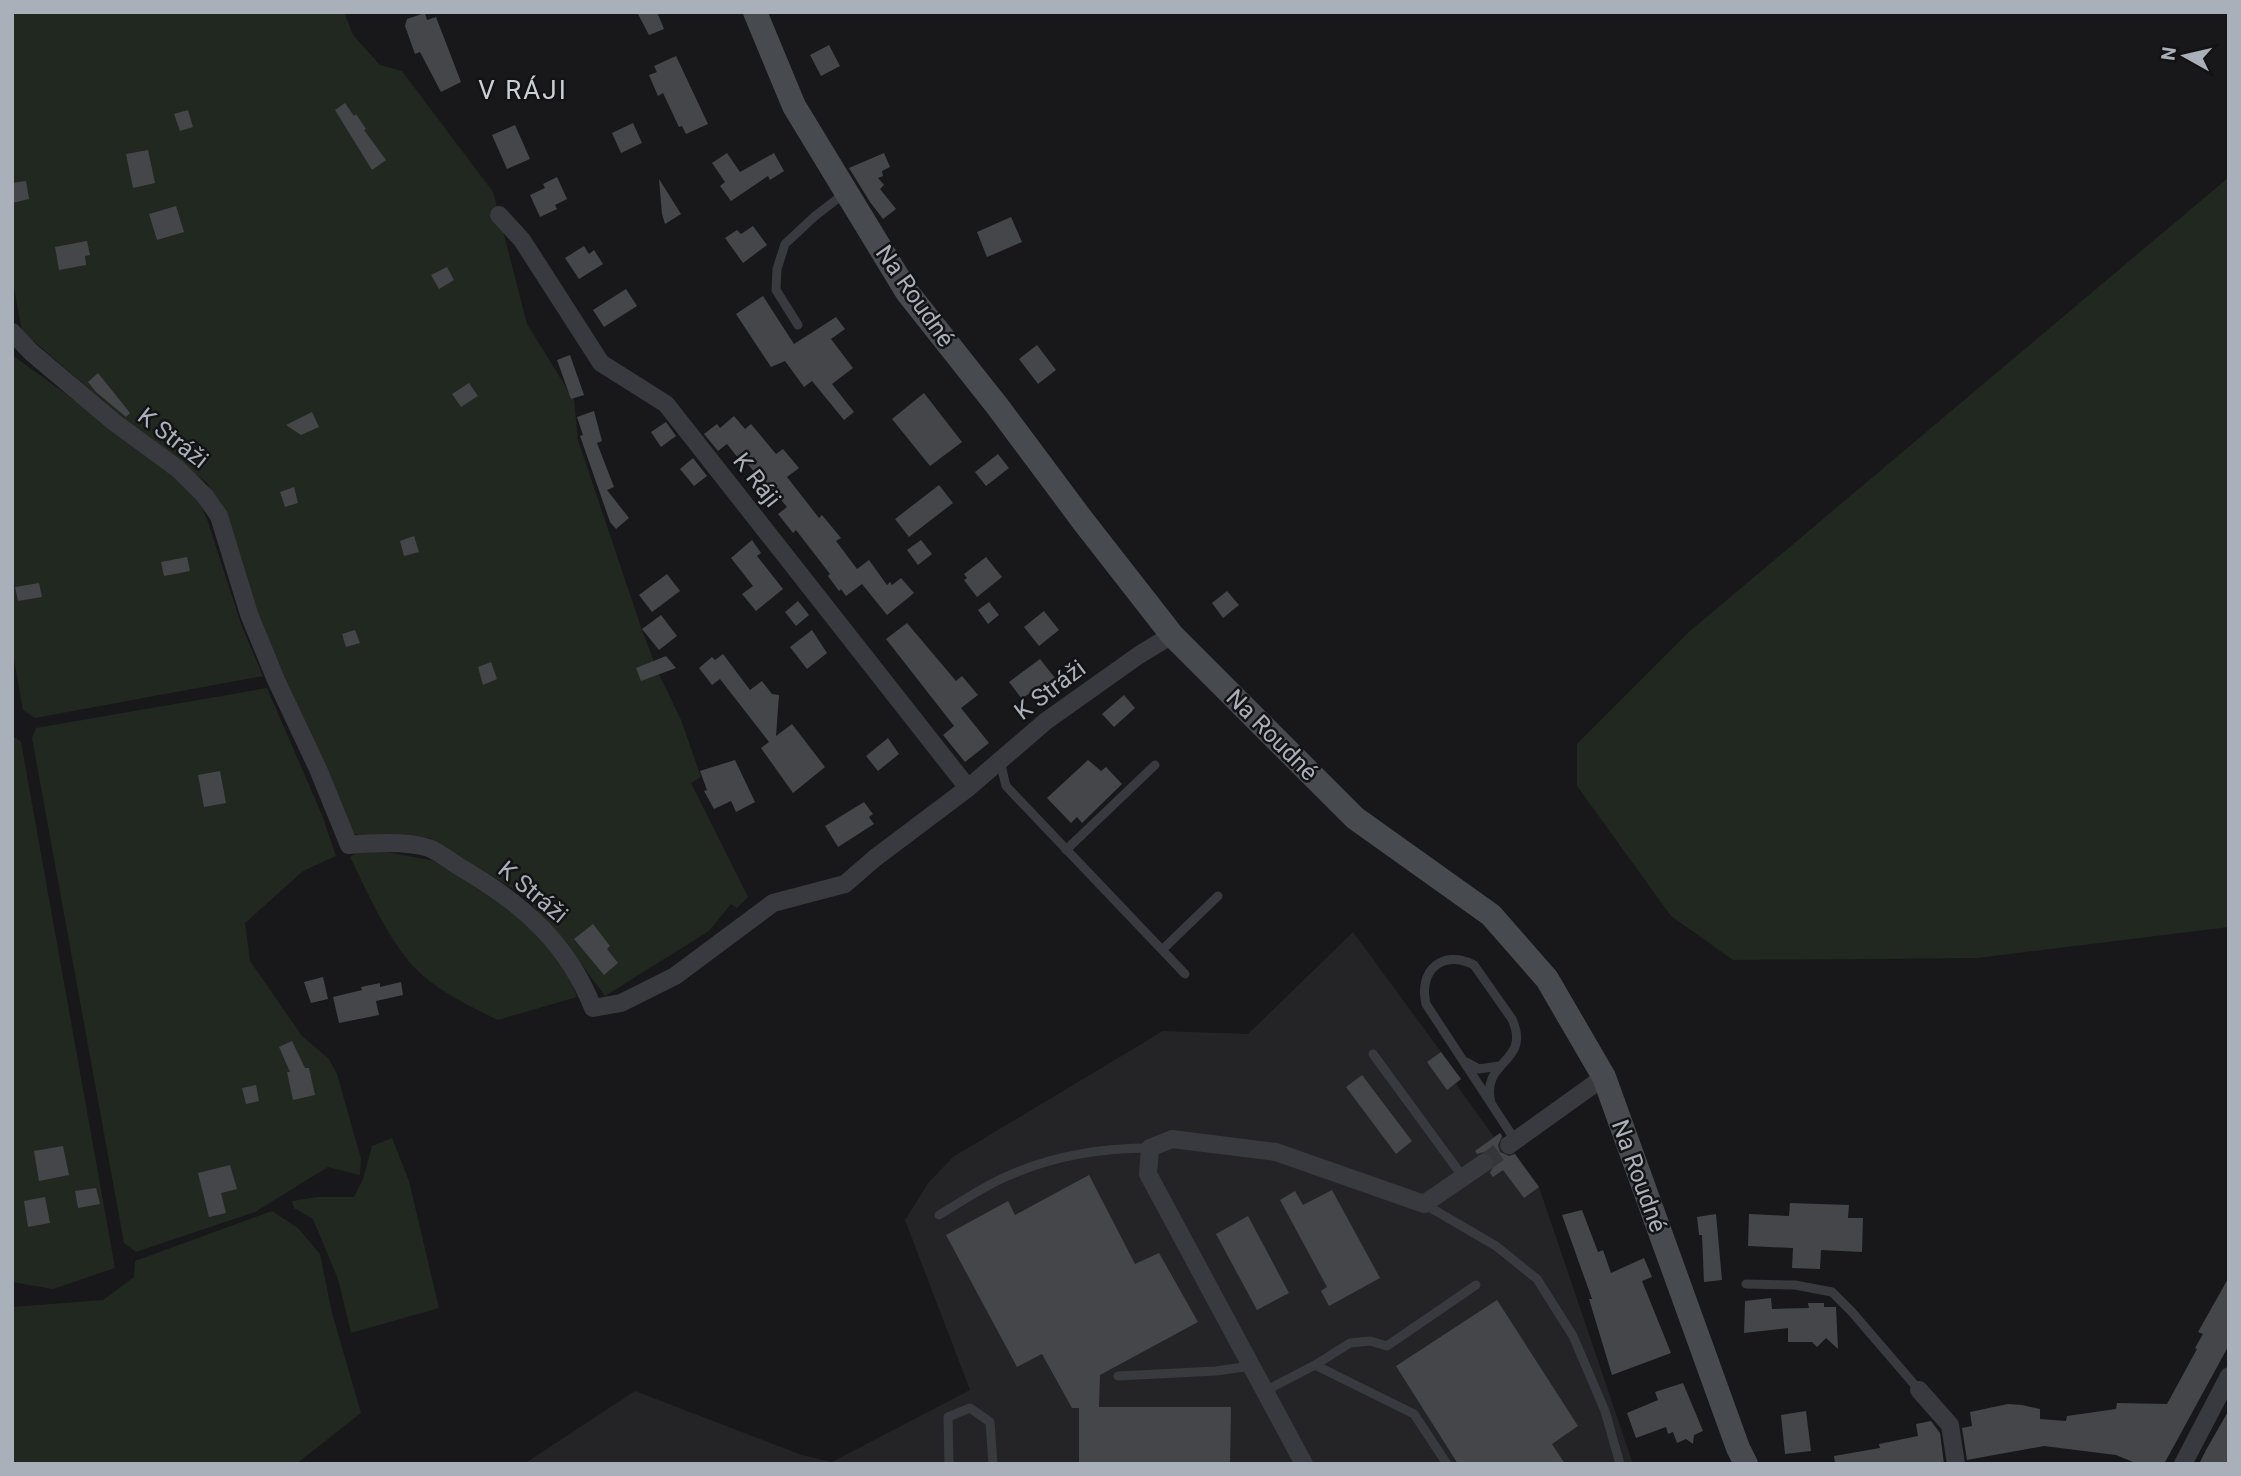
<svg xmlns="http://www.w3.org/2000/svg" width="2241" height="1476" font-family="Roboto,sans-serif">
<style>
.built{fill:#242427}
.green{fill:#202820}
.building{fill:#44464a}
.lines{fill:none;stroke-linecap:round;stroke-linejoin:round}
.street-tunnel{stroke:#35363a;stroke-width:18;stroke-dasharray:18 9;stroke-linecap:butt}
.lane{stroke:#393a3f;stroke-width:9}
.street{stroke:#393a3f;stroke-width:18}
.secondary{stroke:#474a4f;stroke-width:24}
.labels{text-anchor:middle;dominant-baseline:central;stroke-width:5;stroke-linejoin:round;paint-order:stroke}
.street-label{font-size:24px;fill:#aab0b9;stroke:#131315}
.neighbourhood-label{font-size:26px;letter-spacing:2px;fill:#cbcfd5;stroke:#131315}
</style>
<rect width="100%" height="100%" fill="#18181a"/>
<path class="built" d="M1353 932 1461 1079 1456 1084 1494 1137 1500 1133 1539 1187 1633 1464H524L635 1391 802 1455 832 1462 970 1390 905 1220 929 1182 953 1157 1163 1031 1248 1034Z"/>
<path class="green" d="M12 12H344L353 35 380 65 402 71 493 192 527 324 574 400 578 440 642 630 658 672 681 720 701 777 691 783 748 897 737 908 731 904 709 931 605 996 567 945 523 895 430 838 362 836 350 832 272 662 224 512 207 483 116 412 22 331 12 278Z
M2229 177V927L1977 958 1733 960 1671 916 1577 786V744L1690 631Z
M12 355 139 447 194 490 207 519 241 624 263 676 35 718 23 710 12 648Z
M267 688 322 815 336 856 303 871 245 923 250 961 302 1036 329 1059 337 1074 361 1159 360 1175 328 1167 255 1212 136 1252 124 1243 32 738 36 728Z
M12 735 21 742 115 1268 53 1289 12 1282Z
M365 848 435 861 512 907 564 964 577 997 498 1020C469 1006 435 990 412 965 385 934 368 893 350 857Z
M392 1138 409 1181 439 1308 351 1333 338 1279 313 1219 294 1208 292 1201 317 1197H354L363 1179 372 1146Z
M272 1211 298 1228 320 1254 332 1313 361 1413 296 1464H12V1307L103 1300 134 1277 135 1261Z"/>
<path class="building" d="M637 12H657L664 29 649 35Z
M425 13 427 20 436 17 461 82 441 92 420 52 415 54 405 26 407 19Z
M829 45 840 66 821 76 810 55Z
M676 56 708 124 686 134 682 126 679 127 663 93 658 96 649 75 657 72 654 66Z
M345 103 354 116 356 114 366 129 364 130 386 160 372 170 335 110Z
M188 110 193 127 180 131 174 114Z
M633 123 642 143 621 153 612 133Z
M515 125 530 159 507 169 492 135Z
M148 150 155 183 133 188 126 154Z
M727 153 740 172 774 153 784 171 770 180 768 176 731 201 720 186 725 182 712 163Z
M884 153 890 167 882 171 883 176 878 178 884 185 880 189 896 209 883 219 870 202 849 168Z
M557 177 567 199 555 205 557 209 540 217 530 195 545 188 543 184Z
M659 179 681 214 665 224 662 214Z
M26 181 29 199 12 203V183Z
M176 206 184 232 157 240 149 214Z
M1011 217 1022 242 987 257 977 232Z
M753 226 767 245 743 263 725 238 737 230 741 234Z
M87 241 90 255 85 256 86 265 59 270 55 247Z
M584 246 589 254 594 250 603 264 579 279 565 258Z
M447 267 454 280 439 289 431 275Z
M626 289 637 306 604 327 593 310Z
M763 296 794 344 836 317 845 329 831 339 853 368 832 384 854 412 844 420 812 381 804 387 785 361 771 367 736 314Z
M1037 345 1056 370 1038 384 1019 359Z
M570 355 584 395 571 399 557 360Z
M98 373 130 413 126 417 96 392 88 382Z
M469 383 478 396 461 407 452 394Z
M924 393 962 442 930 466 892 419Z
M594 411 602 441 597 443 614 487 607 490 629 518 616 529 610 522 580 436 583 435 577 417Z
M312 412 319 427 301 435 286 425Z
M734 416 745 429 751 424 776 454 783 449 799 468 787 477 819 518 822 515 841 538 836 541 857 569 869 560 887 585 890 582 892 585 901 578 914 593 887 615 862 584 846 596 841 589 839 591 828 576 830 574 796 530 793 533 778 514 787 507 767 483 764 485 741 455 738 458 727 444 718 451 704 434 717 424 720 428Z
M666 422 676 436 661 447 651 432Z
M998 454 1009 468 986 486 975 472Z
M693 458 707 476 694 486 680 469Z
M939 485 953 503 909 537 895 519Z
M294 487 298 503 285 507 280 492Z
M414 536 419 552 404 556 400 541Z
M752 540 761 553 757 556 783 589 756 611 742 594 753 586 731 558Z
M921 540 932 554 918 565 907 550Z
M187 557 190 571 164 576 161 562Z
M986 557 1002 577 977 597 964 580 967 578 964 574Z
M667 574 680 591 652 612 639 595Z
M39 583 42 597 18 601 15 587Z
M1227 591 1239 605 1223 618 1212 603Z
M798 601 809 615 796 626 785 612Z
M989 602 999 615 988 624 978 610Z
M1044 611 1059 630 1039 646 1024 627Z
M661 615 677 636 659 650 642 629Z
M907 623 956 681 962 676 978 695 961 708 989 743 965 762 943 735 954 726 886 639Z
M355 630 360 643 346 647 342 634Z
M812 630 827 653 807 669 790 647Z
M723 654 750 690 762 681 772 694 779 695 776 736 792 724 825 767 793 793 761 748 769 742 720 679 712 685 699 668 712 657 715 660Z
M666 656 676 668 641 681 636 668Z
M1040 659 1055 678 1042 688 1040 685 1022 699 1009 682Z
M491 662 497 679 483 685 478 667Z
M1124 695 1135 708 1114 727 1102 714Z
M888 738 899 754 878 771 866 756Z
M735 760 755 802 736 812 731 801 714 809 704 791 707 790 700 771Z
M1088 760 1101 771 1106 767 1122 784 1082 823 1077 817 1071 823 1047 798Z
M220 771 226 803 204 807 198 775Z
M864 802 873 814 869 817 874 824 838 847 825 826Z
M593 924 610 946 607 949 618 963 604 975 574 939Z
M323 977 328 999 311 1003 304 982Z
M401 982 403 995 376 1001 379 1015 339 1023 333 997 362 990 361 987 380 983V987Z
M292 1041 305 1068H309L315 1095 293 1100 287 1072H290L279 1047Z
M1441 1052 1461 1079 1447 1090 1427 1062Z
M1362 1075 1412 1141 1396 1154 1346 1087Z
M256 1085 259 1101 246 1104 242 1088Z
M1500 1133 1502 1136 1498 1145 1500 1152 1509 1156 1515 1154 1539 1187 1524 1198 1503 1170 1493 1177 1490 1173 1495 1163 1493 1156 1484 1152 1477 1154 1475 1151Z
M63 1146 69 1175 39 1181 34 1151Z
M230 1165 237 1189 221 1193 226 1213 209 1217 198 1173Z
M1089 1175 1135 1264 1159 1253 1198 1322 1100 1375 1099 1407H1231L1230 1464H1079V1408H1072L1042 1354 1017 1367 946 1235 1008 1201 1015 1215Z
M96 1188 100 1204 78 1208 75 1191Z
M1332 1190 1380 1278 1329 1306 1321 1291 1327 1287 1280 1200 1295 1191 1303 1205Z
M45 1197 50 1223 28 1227 24 1201Z
M1790 1203 1849 1205 1848 1218H1863L1862 1252 1821 1250 1820 1269 1792 1268 1793 1248 1748 1246 1749 1214 1789 1216Z
M1582 1210 1598 1252 1603 1250 1611 1273 1644 1258 1652 1277 1642 1281 1671 1353 1612 1375 1589 1299H1592L1562 1215Z
M1716 1214 1722 1280 1704 1282 1702 1235H1699L1697 1217Z
M1248 1216 1289 1293 1257 1310 1216 1234Z
M2229 1277V1345L2164 1464H2138L2116 1455 2044 1446 1967 1460 1962 1428 1972 1426 1970 1412 2008 1404 2022 1405 2040 1409V1419L2066 1421 2067 1416 2116 1409 2117 1403 2167 1404 2197 1349 2195 1348 2203 1334 2198 1332Z
M1771 1298 1772 1309 1809 1308 1808 1303H1824V1307H1836L1838 1349 1826 1338 1817 1347 1812 1342H1788V1328L1744 1333 1745 1301Z
M1497 1300 1578 1426 1552 1444 1565 1464H1458L1396 1366Z
M1683 1383 1703 1431 1694 1435 1693 1444 1686 1439 1677 1443 1673 1432 1668 1434 1666 1427 1636 1438 1627 1413 1658 1400 1655 1392Z
M2229 1410V1464H2199L2206 1450Z
M1806 1411 1811 1451 1785 1454 1781 1415Z
M1931 1421 1940 1433 1944 1464H1835L1834 1456 1880 1448 1879 1444 1918 1436 1916 1424Z"/>
<g class="lines">
<path class="street-tunnel" d="M1484 1163 1509 1145"/>
<path class="lane" d="M798 325 776 290 777 269 785 244 815 216 845 193
M1000 761 1006 786 1185 974
M1066 850 1155 765
M1162 950 1218 896
M1373 1054 1463 1177
M1466 1062 1479 1069 1499 1066
M1491 1103C1480 1059 1532 1064 1512 1019L1474 965C1443 949 1418 970 1426 1004L1515 1140
M1424 1204 1496 1246 1537 1279 1573 1336 1605 1411 1620 1464
M939 1215C959 1203 980 1189 1001 1179 1047 1157 1100 1148 1150 1148
M1746 1284 1795 1285 1832 1292 1852 1312 1919 1390
M1315 1365 1414 1414 1447 1464
M1118 1376 1216 1371 1251 1366
M1265 1391 1315 1365 1350 1343 1370 1341 1387 1346 1476 1285
M949 1464 948 1417 970 1408 990 1422 993 1464"/>
<path class="street" d="M499 215 522 240 601 363 666 404 968 788
M12 332 31 352 114 422 178 469 205 496 219 516 249 614 276 680 318 769 349 845C371 843 407 841 429 848 441 853 454 864 465 870 524 905 568 944 593 1008L621 1003 675 976 773 903 845 884 875 858 968 788 1046 721 1139 655 1172 635
M1509 1145 1604 1077
M1919 1390 1950 1425 1956 1464
M1304 1464 1148 1174 1150 1148 1172 1139 1276 1152 1424 1204 1484 1163
M2183 1464 2229 1376"/>
<path class="secondary" d="M755 12 794 106 907 292 998 407 1083 521 1172 635 1355 818 1491 915 1547 979 1604 1077 1738 1448 1746 1464"/>
</g>
<g class="labels">
<g class="street-label">
<text transform="translate(915 296) rotate(55)">Na Roudné</text>
<text transform="translate(173 438) rotate(38)">K Stráži</text>
<text transform="translate(757 480) rotate(52)">K Ráji</text>
<text transform="translate(1050 690) rotate(-37)">K Stráži</text>
<text transform="translate(1272 735) rotate(45)">Na Roudné</text>
<text transform="translate(533 892) rotate(40)">K Stráži</text>
<text transform="translate(1639 1176) rotate(70)">Na Roudné</text>
</g>
<g class="neighbourhood-label">
<text x="523" y="90">V RÁJI</text>
</g>
</g>
<rect width="2241" height="1476" fill="none" stroke="#aab0b9" stroke-width="28"/>
<g transform="translate(2185 56) rotate(278)" stroke="#131315" stroke-width="5" paint-order="stroke">
<path d="M0-5L12 26L0 18L-12 26Z" fill="#aab0b9"/>
<text y="-10" font-size="19" font-weight="bold" text-anchor="middle" fill="#aab0b9">N</text>
</g>
</svg>
